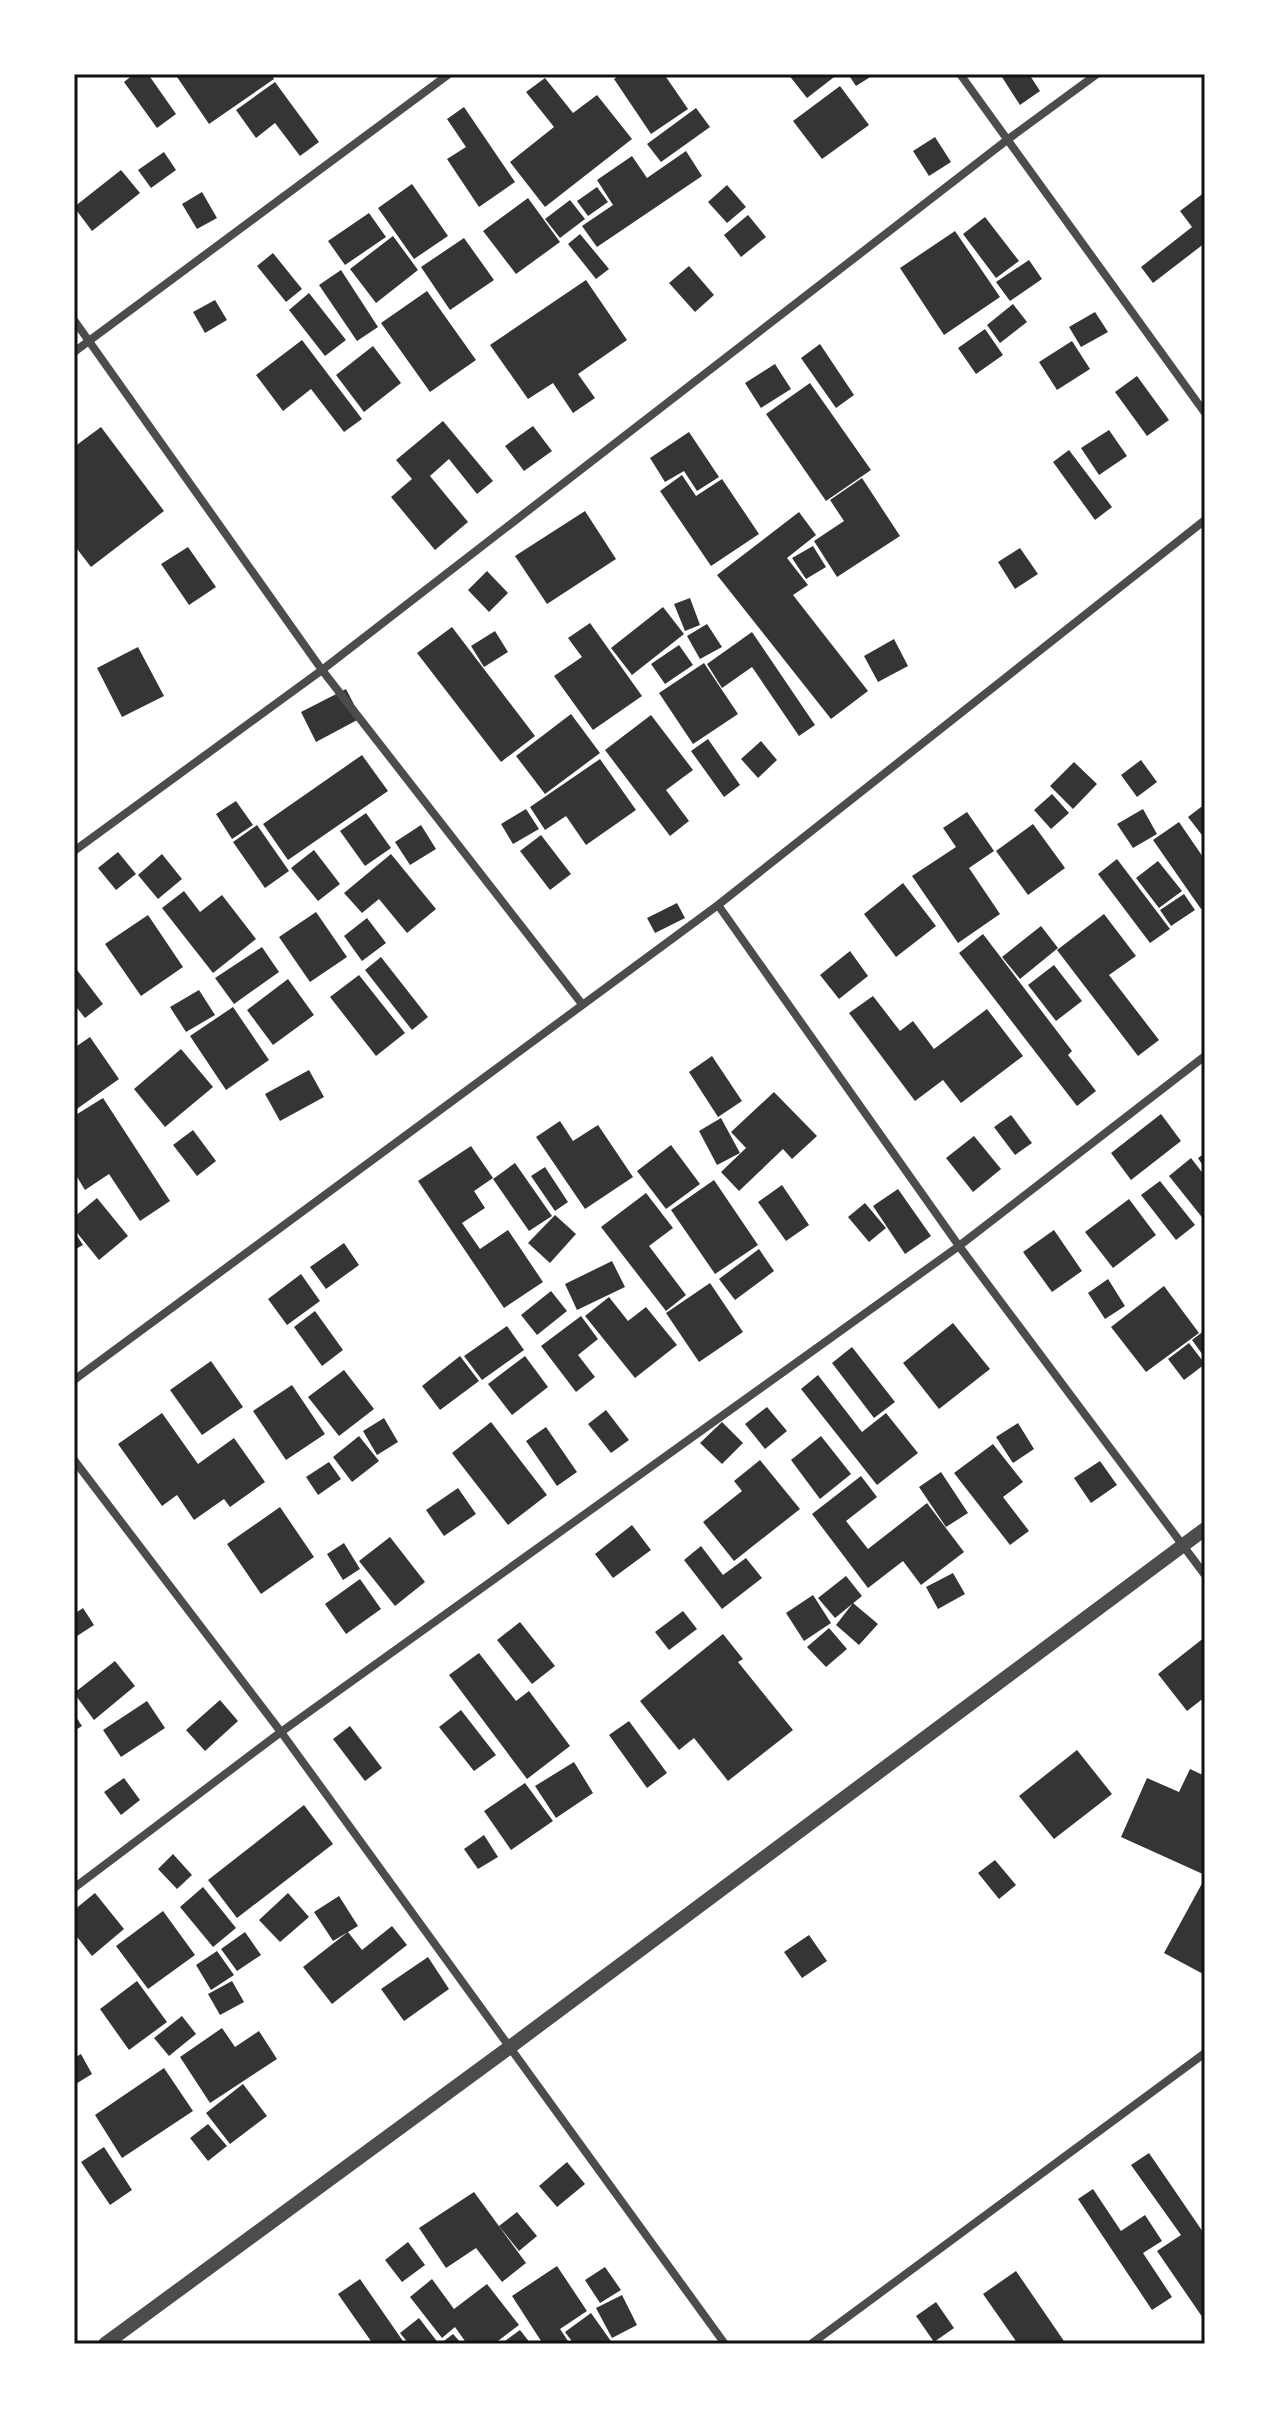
<svg xmlns="http://www.w3.org/2000/svg" width="1279" height="2418" font-family="'PT Serif',serif">
<style>
.building{fill:#353535}
.lines{fill:none;stroke-linecap:round;stroke-linejoin:round}
.minor{stroke:#4c4c4c;stroke-width:8}
.tertiary{stroke:#4c4c4c;stroke-width:14}
.neatline{fill:none;stroke:#111;stroke-width:3}
</style>
<rect width="100%" height="100%" fill="#fff"/>
<path class="building" d="M134 74H148L176 114 157 128 124 82Z
M175 74H271L274 79 209 124Z
M621 74H664L688 109 651 134 614 79Z
M788 74H838L807 98Z
M848 74H875L856 86Z
M1000 74H1029L1040 91 1020 105Z
M545 78 573 113 597 95 632 139 545 207 510 162 554 127 526 92Z
M275 82 319 142 300 156 275 123 256 138 236 110Z
M840 86 869 125 822 159 793 121Z
M464 107 515 182 479 207 447 159 466 147 447 119Z
M696 108 710 127 661 162 647 144Z
M935 137 951 162 929 176 913 151Z
M686 151 702 176 597 247 582 226 613 205 597 180 632 156 647 178Z
M164 152 176 170 151 188 138 170Z
M121 170 140 193 92 231 74 207Z
M412 184 448 236 414 259 378 208Z
M727 185 746 207 727 223 708 202Z
M597 187 608 202 588 216 577 201Z
M202 192 217 218 197 229 182 204Z
M1205 192V243L1153 283 1141 267 1192 227 1180 211Z
M528 198 560 242 516 274 483 231Z
M570 200 585 219 560 238 545 219Z
M369 213 386 237 345 265 328 241Z
M748 215 766 237 741 257 724 235Z
M985 217 1019 261 996 278 963 234Z
M955 231 1000 297 944 335 900 268Z
M580 234 609 269 596 279 568 244Z
M393 236 418 270 376 303 350 269Z
M464 238 494 280 450 310 421 267Z
M273 253 302 289 286 302 257 266Z
M1029 260 1042 279 1010 301 996 282Z
M689 266 714 295 695 312 669 283Z
M341 270 378 327 357 341 319 285Z
M586 280 627 340 578 374 595 398 573 413 553 383 528 399 490 345Z
M427 291 476 360 430 392 381 323Z
M309 293 346 340 325 356 289 310Z
M215 300 227 320 205 333 193 312Z
M1013 304 1027 322 1000 343 987 325Z
M1095 312 1108 332 1081 347 1069 327Z
M985 329 1003 355 976 374 958 348Z
M302 340 362 419 344 432 311 389 283 411 256 375Z
M1072 341 1090 369 1057 390 1039 362Z
M820 344 854 395 836 408 801 358Z
M373 346 401 383 364 412 336 375Z
M775 364 791 389 761 408 745 383Z
M1137 376 1169 420 1147 436 1115 392Z
M810 383 871 470 826 501 766 414Z
M443 421 493 481 477 494 449 459 430 476 468 522 435 550 391 497 412 479 396 460Z
M533 426 552 451 524 471 505 446Z
M101 427 164 511 91 567 74 545V447Z
M1109 430 1127 456 1099 475 1081 448Z
M689 432 719 477 697 491 684 471 665 482 650 458Z
M1069 450 1112 507 1095 520 1053 462Z
M682 475 696 496 722 479 759 534 711 566 660 491Z
M862 478 900 536 837 577 814 541 844 521 830 500Z
M585 511 616 559 547 604 515 556Z
M799 512 816 535 787 558 808 585 793 595 868 691 831 719 717 575Z
M813 546 826 567 806 579 792 558Z
M188 547 216 587 189 605 161 564Z
M1020 548 1038 574 1015 589 998 562Z
M487 571 508 593 489 612 468 590Z
M690 598 700 625 685 631 674 604Z
M663 607 684 634 632 675 611 648Z
M590 623 642 696 593 730 554 676 582 657 568 638Z
M707 624 722 647 700 659 687 636Z
M452 627 535 736 501 762 417 653Z
M495 631 508 652 484 667 471 646Z
M752 632 815 725 799 736 752 667 722 688 707 664Z
M894 639 908 666 878 682 864 656Z
M679 645 693 665 665 684 651 664Z
M138 647 164 696 122 717 97 668Z
M704 663 738 714 693 744 659 693Z
M346 689 361 718 316 742 301 712Z
M571 714 600 753 545 794 516 756Z
M651 715 693 770 666 790 689 821 670 836 605 750Z
M708 739 740 785 724 797 691 751Z
M761 741 777 760 758 778 741 759Z
M362 755 388 791 288 860 263 824Z
M600 759 636 810 586 845 566 816 545 830 530 807Z
M1141 760 1157 782 1137 797 1121 775Z
M1074 762 1097 784 1073 809 1050 786Z
M1052 794 1069 813 1051 829 1034 810Z
M236 801 253 825 232 839 216 814Z
M1205 804V839L1188 817Z
M526 809 539 829 513 844 501 824Z
M1143 809 1157 834 1133 848 1117 824Z
M967 812 994 851 969 868 1000 914 958 943 912 876 956 847 943 828Z
M366 813 391 848 365 866 340 831Z
M1179 822 1205 860V906L1201 909 1153 840Z
M1033 824 1065 868 1028 895 996 851Z
M257 825 289 871 265 888 233 842Z
M421 825 436 849 410 865 395 842Z
M541 835 571 874 550 890 520 851Z
M314 850 340 884 318 901 291 868Z
M118 852 136 874 116 890 98 868Z
M162 854 182 879 158 899 138 875Z
M391 854 436 909 407 933 379 899 362 913 344 893Z
M1117 859 1170 929 1150 943 1098 874Z
M1158 861 1182 891 1159 908 1136 878Z
M903 883 936 926 896 957 864 914Z
M184 891 200 912 222 895 256 939 213 973 162 908Z
M1184 894 1195 910 1171 926 1160 910Z
M677 903 685 918 655 933 647 918Z
M316 912 347 957 310 982 279 937Z
M1104 914 1136 956 1109 975 1159 1040 1138 1056 1057 950Z
M148 915 183 967 141 996 105 944Z
M367 918 386 943 362 961 344 936Z
M1041 926 1058 948 1020 979 1002 957Z
M983 934 1072 1051 1068 1055 1096 1091 1077 1106 959 953Z
M262 947 279 972 234 1004 215 978Z
M850 951 868 976 839 999 820 975Z
M381 957 428 1017 412 1030 365 970Z
M1054 965 1082 1001 1056 1021 1028 985Z
M74 966 103 1004 85 1018 74 1004Z
M359 975 405 1033 376 1056 330 997Z
M288 979 314 1015 273 1045 247 1010Z
M199 990 215 1015 186 1032 170 1007Z
M873 996 900 1031 913 1021 934 1049 987 1009 1023 1056 961 1103 943 1080 915 1101 849 1013Z
M233 1007 269 1060 226 1090 190 1036Z
M90 1037 119 1079 74 1111V1048Z
M181 1049 213 1087 165 1127 134 1089Z
M712 1056 742 1101 718 1117 689 1072Z
M309 1070 324 1097 280 1121 265 1094Z
M774 1092 817 1136 792 1159 783 1149 739 1191 721 1172 746 1148 731 1132Z
M103 1098 170 1201 140 1221 109 1174 85 1190 74 1172V1116Z
M1161 1114 1181 1141 1131 1180 1111 1153Z
M1011 1115 1032 1143 1015 1155 994 1127Z
M721 1118 740 1153 717 1165 699 1131Z
M560 1121 573 1141 598 1125 633 1177 585 1209 536 1137Z
M193 1130 216 1161 197 1176 173 1145Z
M974 1136 1001 1169 973 1192 946 1158Z
M671 1145 700 1184 666 1209 637 1171Z
M471 1146 493 1178 474 1191 485 1208 462 1223 480 1249 508 1230 543 1282 504 1308 418 1181Z
M1205 1153V1169L1198 1158Z
M1191 1158 1205 1176V1221L1169 1176Z
M515 1163 552 1216 529 1231 493 1179Z
M545 1167 568 1202 555 1211 531 1176Z
M714 1180 758 1245 715 1274 671 1210Z
M1160 1181 1195 1225 1176 1240 1141 1195Z
M782 1185 809 1225 786 1241 758 1202Z
M898 1189 931 1236 905 1254 873 1206Z
M646 1193 673 1228 649 1246 686 1295 666 1311 601 1227Z
M97 1198 128 1236 99 1260 74 1229V1217Z
M1129 1199 1156 1235 1113 1268 1085 1232Z
M865 1203 886 1228 869 1242 848 1217Z
M555 1215 576 1234 550 1263 528 1243Z
M1054 1230 1082 1271 1052 1292 1023 1252Z
M74 1231 83 1245 74 1250Z
M344 1243 359 1265 326 1289 310 1267Z
M759 1249 774 1271 735 1300 719 1279Z
M612 1261 625 1287 577 1310 565 1284Z
M301 1274 320 1301 287 1325 268 1299Z
M1108 1279 1125 1306 1105 1319 1088 1293Z
M710 1283 743 1332 699 1362 666 1313Z
M1164 1286 1199 1333 1146 1372 1111 1327Z
M551 1291 567 1311 537 1335 521 1315Z
M609 1297 628 1321 646 1307 677 1345 635 1378 585 1316Z
M315 1311 343 1350 322 1366 294 1327Z
M581 1316 598 1339 578 1355 595 1377 576 1392 541 1346Z
M953 1323 990 1369 939 1409 903 1363Z
M507 1326 524 1350 482 1380 464 1356Z
M1205 1330V1358L1192 1340Z
M1189 1343 1205 1364 1184 1380 1168 1359Z
M852 1347 895 1402 874 1418 832 1363Z
M460 1356 479 1381 440 1410 422 1386Z
M525 1356 548 1387 512 1415 488 1384Z
M211 1361 243 1407 202 1435 170 1390Z
M344 1370 374 1409 339 1436 308 1397Z
M818 1375 862 1432 886 1413 918 1453 877 1485 801 1389Z
M292 1385 325 1434 286 1460 253 1411Z
M767 1407 787 1431 765 1449 745 1424Z
M606 1410 629 1440 611 1453 588 1424Z
M162 1413 198 1464 234 1438 265 1482 230 1507 224 1499 194 1520 177 1495 162 1506 118 1444Z
M384 1418 398 1442 377 1455 363 1431Z
M491 1422 547 1495 508 1525 452 1453Z
M722 1422 743 1443 722 1464 700 1443Z
M1018 1423 1034 1449 1013 1463 996 1437Z
M546 1427 577 1472 557 1486 526 1441Z
M359 1436 379 1461 352 1482 333 1457Z
M821 1436 851 1474 820 1499 791 1460Z
M993 1444 1023 1482 1003 1497 1029 1531 1010 1545 954 1473Z
M760 1460 800 1509 734 1561 703 1522 742 1491 734 1481Z
M1100 1461 1117 1485 1091 1503 1074 1478Z
M329 1462 341 1479 318 1495 306 1477Z
M941 1472 968 1513 946 1527 919 1487Z
M861 1476 877 1497 846 1521 868 1549 927 1503 964 1552 921 1585 903 1561 868 1588 812 1514Z
M458 1488 476 1514 444 1536 426 1510Z
M280 1507 314 1557 261 1594 227 1544Z
M632 1525 651 1550 613 1578 595 1554Z
M390 1537 425 1582 395 1606 359 1561Z
M344 1543 360 1569 343 1580 327 1554Z
M701 1546 723 1575 746 1558 762 1578 722 1609 684 1560Z
M953 1573 965 1594 938 1609 926 1587Z
M846 1576 862 1596 835 1618 818 1598Z
M360 1579 381 1609 346 1634 325 1604Z
M813 1595 831 1623 804 1641 786 1613Z
M853 1603 878 1624 859 1645 836 1625Z
M83 1608 94 1625 74 1638V1614Z
M683 1611 697 1629 669 1650 655 1632Z
M520 1622 555 1666 532 1684 497 1640Z
M829 1628 847 1649 826 1667 807 1647Z
M723 1634 743 1659 738 1662 793 1730 728 1781 694 1738 679 1750 640 1701Z
M1205 1637V1697L1187 1711 1158 1674Z
M479 1653 516 1701 529 1691 570 1746 527 1779 449 1675Z
M115 1661 135 1686 94 1720 74 1693Z
M220 1700 238 1721 205 1751 186 1730Z
M147 1701 165 1728 121 1757 103 1730Z
M461 1710 496 1755 474 1771 439 1727Z
M74 1714 82 1726 74 1731Z
M629 1721 667 1773 647 1788 609 1735Z
M350 1726 382 1768 365 1781 333 1739Z
M1077 1750 1112 1794 1054 1839 1019 1796Z
M574 1762 593 1793 556 1818 535 1786Z
M1190 1769 1205 1776V1875L1121 1837 1147 1778 1179 1792Z
M124 1778 140 1800 121 1815 104 1792Z
M525 1783 553 1821 511 1850 484 1811Z
M304 1805 333 1844 237 1918 208 1880Z
M484 1835 498 1857 478 1869 464 1849Z
M173 1854 192 1875 177 1889 158 1869Z
M995 1860 1016 1885 999 1899 978 1873Z
M1205 1878V1975L1164 1953Z
M203 1887 236 1928 213 1947 180 1907Z
M95 1893 124 1929 92 1956 74 1933V1910Z
M288 1893 309 1917 280 1942 259 1920Z
M339 1896 358 1926 333 1941 314 1912Z
M163 1911 195 1955 148 1989 116 1946Z
M392 1926 407 1945 332 2004 303 1967 348 1932 362 1950Z
M245 1932 261 1955 237 1971 221 1949Z
M809 1935 827 1961 802 1978 784 1952Z
M217 1951 234 1975 211 1990 196 1965Z
M428 1957 449 1989 404 2021 381 1989Z
M137 1981 167 2022 129 2050 100 2009Z
M232 1981 244 2002 220 2015 208 1994Z
M182 2016 196 2034 169 2056 154 2038Z
M222 2028 235 2047 259 2031 277 2059 210 2103 180 2057Z
M81 2054 92 2074 74 2085V2058Z
M164 2068 193 2111 122 2158 95 2115Z
M243 2084 267 2116 230 2144 206 2113Z
M208 2124 227 2146 208 2161 190 2138Z
M104 2147 132 2190 110 2205 81 2162Z
M1149 2153 1205 2235V2321L1157 2251 1181 2235 1131 2165Z
M567 2162 585 2184 557 2207 539 2186Z
M1093 2189 1121 2231 1145 2215 1162 2241 1143 2253 1172 2297 1152 2310 1078 2199Z
M474 2192 526 2263 502 2282 476 2248 446 2268 419 2228Z
M517 2212 537 2236 519 2251 499 2226Z
M408 2242 425 2265 402 2282 385 2260Z
M557 2266 587 2311 560 2329 570 2344H543L512 2296Z
M605 2267 621 2290 600 2303 585 2280Z
M1016 2271 1066 2344H1018L983 2294Z
M360 2279 405 2344H373L338 2294Z
M432 2279 454 2309 487 2284 519 2325 494 2344H467L455 2327 442 2338 410 2297Z
M622 2295 637 2325 612 2338 596 2308Z
M936 2302 954 2328 934 2342 916 2316Z
M591 2313 613 2344H574L565 2332Z
M419 2318 439 2344H409L400 2333Z
M520 2330 531 2344H501Z
M453 2334 462 2344H440Z"/>
<g class="lines">
<path class="minor" d="M960 74 1205 413
M74 320 322 670 582 1004
M74 352 449 74
M74 851 322 670 1007 140 1097 74
M718 905 959 1246 1205 1575
M74 1380 718 905 1205 520
M74 1460 281 1732 725 2344
M74 1888 281 1732 959 1246 1205 1056
M811 2344 1205 2053"/>
<path class="tertiary" d="M105 2344 510 2047 1205 1529"/>
</g>
<rect width="1279" height="2418" fill="none" stroke="#ffffff" stroke-width="152"/>
<rect x="76" y="76" width="1127" height="2266" class="neatline"/>
</svg>
